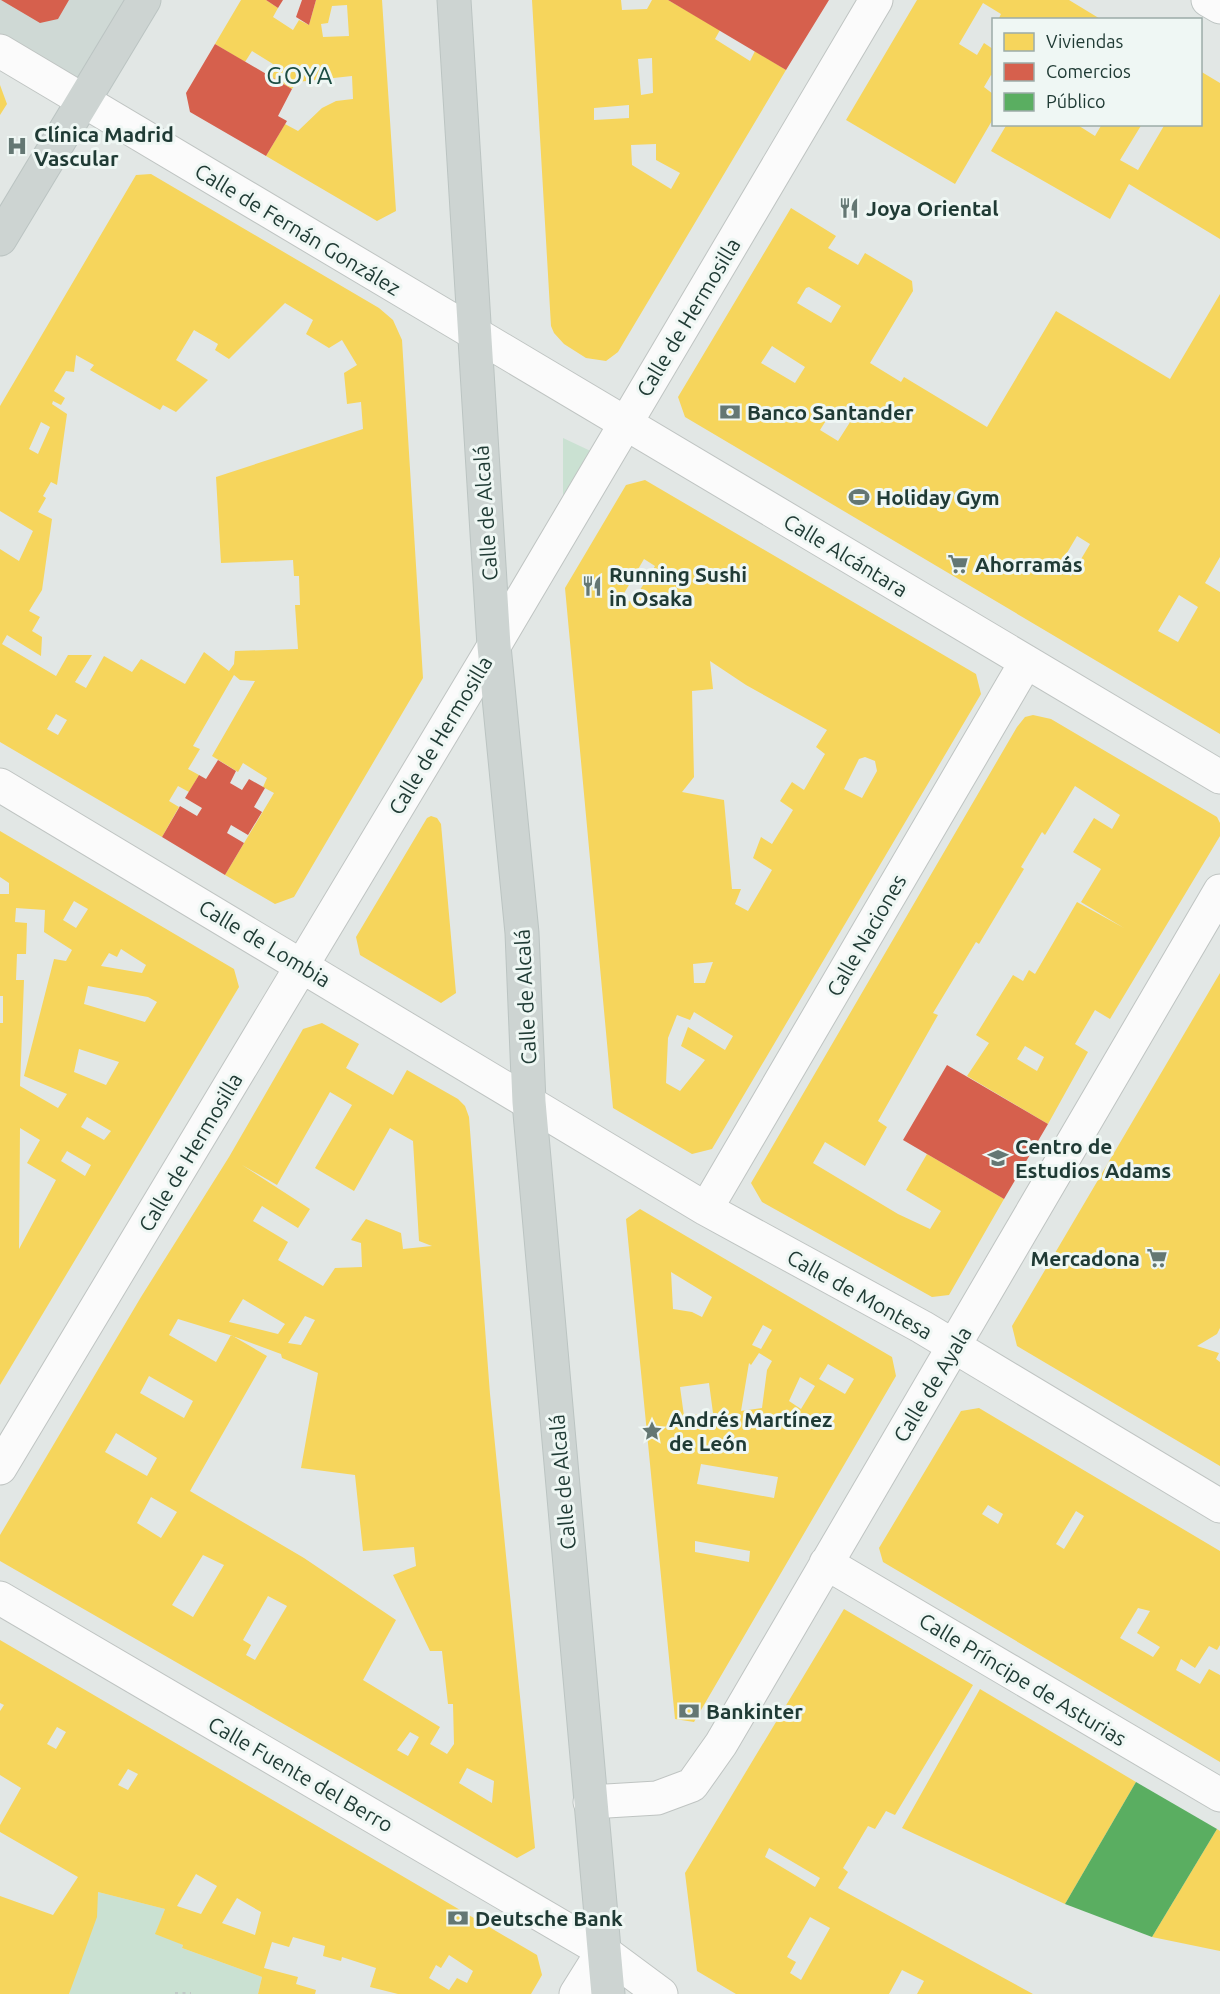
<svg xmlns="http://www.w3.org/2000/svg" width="1220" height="1994" font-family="Ubuntu,sans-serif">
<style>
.built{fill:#cfd9d5}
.green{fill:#cae1d2}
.homes{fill:#f6d55c;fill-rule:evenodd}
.shops{fill:#d6604d}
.public{fill:#5aae61}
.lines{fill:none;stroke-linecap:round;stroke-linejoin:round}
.street-casing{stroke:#bfc4c2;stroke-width:35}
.secondary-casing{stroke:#bec5c3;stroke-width:35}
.primary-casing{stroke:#bbc4c2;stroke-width:35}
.path{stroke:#bfc8c6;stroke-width:4;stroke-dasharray:3 4.5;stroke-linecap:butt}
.street{stroke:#fbfbfb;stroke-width:33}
.secondary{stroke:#fbfbfb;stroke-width:33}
.primary{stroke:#cdd4d2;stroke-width:33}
.labels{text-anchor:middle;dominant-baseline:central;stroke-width:6;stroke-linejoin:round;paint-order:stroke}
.poi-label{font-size:21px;font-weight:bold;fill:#203b35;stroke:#eff7f4;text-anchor:start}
.street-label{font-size:21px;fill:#203b35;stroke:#eff7f4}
.quarter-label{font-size:24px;letter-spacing:1.5px;fill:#1c4d43;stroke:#eff7f4}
</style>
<rect width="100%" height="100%" fill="#e2e7e5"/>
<path class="built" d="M0 0H144L82 100 0 51Z"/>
<path class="green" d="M563 438 597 454 563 512Z
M98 1892 165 1909 156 1933 183 1945 182 1948 262 1977 258 1994H69Z"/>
<path class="homes" d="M241 0H266L278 8 273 17 293 30 299 20 309 25 316 0H382L396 211 377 221 266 156 285 124 298 131 322 108 336 101 353 99 352 76 297 82 292 89 266 74 273 64 252 51 245 62 215 44ZM347 5 349 36 323 37 321 24 328 23 332 6Z
M532 0H621L622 10 647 9 652 0H668L720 30 715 39 750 61 755 51 786 70 618 352 606 361 586 358 564 344 554 333 551 326ZM652 58 653 93 641 95 638 59ZM629 105V118L594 120V108ZM656 144V160L680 173 671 189 632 165 631 145Z
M917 0H1069L1102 20H998L1001 14 983 3 959 44 977 55 984 43 993 49V76L991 75 984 87 993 94V119L955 184 846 120Z
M1200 71 1220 83V239L1129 184 1110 219 991 151 1007 124H1076L1095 136 1102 124H1142L1120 160 1138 170 1165 124H1200Z
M0 85 7 104 0 115Z
M151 174 379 308 393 320 402 340 423 678 294 897 275 904 225 875 274 793 263 787 267 778 243 763 238 772 212 756 255 681 240 680 234 675 193 746 200 749 188 769 199 775 189 792 178 786 169 801 179 807 162 837 0 742V549L19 561 33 531 0 511V406L136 175ZM285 303 313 320 306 334 329 348 342 340 357 365 344 373 347 404 361 402 363 429 216 477 221 563 293 560 294 576H299L300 605H295L298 649 235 651 234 664 229 671 204 652 185 684 141 659 132 672 104 656 86 688 75 682 92 655H68L56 676 2 644 7 635 41 656 42 637 32 631 40 617 29 611 42 590 52 519 38 512 46 498 43 496 51 482 57 485 67 414 52 404 53 401 61 405 65 398 54 391 66 371 74 372 76 355 94 365 90 370 160 410 163 405 176 412 208 380 176 360 194 330 218 344 215 350 229 359ZM41 422 50 427 38 454 29 449ZM56 714 67 720 58 735 47 729Z
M791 208 836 236 828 248 858 265 865 253 912 281 913 291 870 363 901 382 904 377 987 427 1056 311 1170 379 1220 294V557L1205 583 1220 592V734L685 417 678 397ZM809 287 841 306 831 323 797 303 806 288ZM772 346 805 367 795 383 761 363ZM834 408 852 419 838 441 820 430ZM1077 536 1090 544 1071 576 1058 568ZM1179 595 1198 607 1178 642 1158 631Z
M645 480 976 674 981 694 712 1149 692 1154 613 1108 565 588 626 485ZM644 559 655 566 633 601 619 602ZM710 661 746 685 827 730 816 747 825 754 804 790 792 782 780 801 793 810 772 844 761 837 753 858 772 870 748 911 735 904 741 889H732L724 800 682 792 694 777 692 691 713 689ZM865 757 875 761 877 771 862 798 844 789 859 759ZM713 962 705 983H694L693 964ZM694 1012 733 1036 725 1050 688 1027 681 1046 705 1060 680 1091 666 1083 668 1038 677 1015 690 1020Z
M1033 715 1051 719 1217 817 1220 823V836L1110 1019 1095 1010 1075 1044 1088 1052 1048 1124 967 1076 989 1043 976 1035 1013 975 1023 981 1029 970 1035 974 1077 902 1124 928 1081 902 1101 869 1073 852 1094 818 1112 829 1120 815 1075 786 1045 835 1042 832 1021 867 1024 869 979 944 976 942 933 1013 938 1015 878 1121 887 1127 865 1166 825 1142 813 1163 898 1214 930 1229 941 1211 906 1190 927 1154 1004 1199 949 1295 932 1297 762 1202 751 1183 1017 727 1025 717ZM1025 1046 1044 1057 1037 1071 1017 1059Z
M431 816 437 818 441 824 456 993 441 1003 360 955 356 937 427 818Z
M0 831 234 969 239 987 0 1385V1023H3V996H0V894H9V883L0 877ZM74 901 88 909 76 928 63 920ZM16 908 45 910 44 932 72 950 66 961 54 959 24 1076 67 1094 58 1108 20 1086 24 980H16L17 954H26L27 923 15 922ZM121 949 146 965 142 973 101 966 109 953 117 957ZM88 986 148 997 157 1002 145 1022 84 1004ZM79 1049 119 1062 106 1085 74 1072ZM87 1117 111 1131 104 1140 81 1127ZM20 1128 40 1140 27 1163 56 1180 19 1249ZM67 1151 91 1165 85 1176 61 1161Z
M1220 973V1328L1217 1334 1197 1346 1219 1353 1216 1359 1220 1362V1466L1017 1346 1012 1326Z
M322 1023 359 1044 346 1068 393 1095 407 1070 458 1099 465 1106 469 1117 490 1394 535 1848 517 1858 0 1561V1535L141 1297 229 1157 303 1029ZM330 1092 352 1105 315 1168 354 1191 390 1128 413 1141 419 1241 432 1246 403 1249 401 1233 366 1219 351 1240 361 1243 362 1267 335 1268 323 1286 278 1260 288 1242 253 1221 262 1206 298 1228 310 1209 242 1165 277 1185ZM243 1299 285 1324 278 1334 229 1322ZM305 1316 315 1320 301 1345 288 1343ZM178 1319 230 1335 281 1354 282 1358 318 1373 301 1468 355 1475 363 1551 414 1547 416 1566 393 1575 430 1651H442L448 1704H453L454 1744 447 1754 430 1744 440 1727 363 1680 396 1620 304 1558 190 1491 267 1356 231 1335 216 1362 169 1335ZM149 1376 193 1401 184 1418 140 1393ZM116 1433 157 1458 147 1476 105 1452ZM151 1497 177 1512 161 1538 137 1523ZM203 1555 224 1565 193 1617 172 1605ZM268 1596 287 1606 255 1660 246 1655 251 1645 243 1640ZM410 1732 419 1737 408 1756 397 1750ZM467 1768 494 1781 492 1803 459 1783Z
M640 1209 892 1357 896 1376 694 1722 675 1719 626 1219ZM671 1272 712 1297 702 1317 692 1312 673 1309ZM763 1325 772 1330 761 1349 752 1345ZM759 1353 772 1361 767 1370 762 1408 741 1411 749 1363 751 1365ZM828 1364 854 1379 845 1394 819 1379ZM800 1377 815 1386 801 1409 789 1401ZM709 1383 713 1413 684 1416 680 1387ZM701 1464 778 1477 774 1498 697 1484ZM695 1541 750 1551 749 1562 695 1552Z
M979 1408 1220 1551V1645L1217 1650 1209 1646 1195 1668 1181 1659 1176 1670 1200 1684 1209 1669 1220 1675V1762L883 1562 879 1548 961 1411ZM988 1505 1003 1514 998 1524 982 1514ZM1076 1511 1084 1516 1064 1549 1056 1544ZM1138 1608 1150 1611 1137 1633 1160 1647 1153 1657 1120 1638Z
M844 1609 973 1685 895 1815 886 1811 875 1829 868 1826 843 1868 848 1872 838 1888 1033 1994H917L924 1981 902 1970 889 1994H736L697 1971 685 1873ZM769 1848 820 1878 815 1887 765 1857ZM810 1917 830 1928 801 1980 790 1973 796 1962 787 1957Z
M0 1640 537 1955 542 1975 531 1994H398L370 1987 376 1968 342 1957 341 1961 323 1956 325 1946 293 1937 289 1947 272 1942 264 1968 298 1977 296 1984 316 1990 315 1994H258L262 1977 182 1948 183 1945 155 1934 165 1909 98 1892 97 1917 69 1994H0V1896L53 1915 78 1877 0 1832V1825L21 1788 0 1775V1711L4 1705 0 1703ZM57 1727 66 1732 56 1749 47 1744ZM128 1769 138 1774 128 1790 118 1785ZM196 1874 217 1886 201 1914 177 1906ZM237 1898 261 1912 255 1935 222 1923ZM449 1955 473 1971 467 1983 457 1978 449 1990 429 1978 436 1965 441 1968Z
M980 1689 1136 1782 1065 1904 902 1828Z
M1217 1829 1220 1831V1951L1152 1937Z"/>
<path class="shops" d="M1 0H69L58 19 40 23Z
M266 0H283L278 8Z
M302 0H316L309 25 296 17Z
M668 0H829L786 70Z
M215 44 292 89 278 116 287 121 266 156 190 112 186 93Z
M218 760 236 771 230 783 242 790 249 779 265 788 254 807 262 812 248 835 231 825 227 833 244 843 225 875 162 837 180 806 197 816 202 808 185 798 199 775 206 779Z
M947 1065 1048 1124 1004 1199 903 1140Z"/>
<path class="public" d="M1136 1782 1217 1829 1152 1937 1065 1904Z"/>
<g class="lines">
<g class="street-casing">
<path id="street" d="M0 51 1220 777
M0 785 706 1209 922 1327 1220 1506
M706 1209 1026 662
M0 1468 494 646 876 0
M826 1563 1220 1795
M0 1598 603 1951 661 1994
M590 1802 657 1798 692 1785 721 1744 1220 891
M576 1994 603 1951"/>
</g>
<g class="secondary-casing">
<path id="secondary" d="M1208 0 1220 7"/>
</g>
<g class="primary-casing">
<path id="primary" d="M454 0 494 646 522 933 529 1102 608 1994
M0 239 144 0"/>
</g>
<path class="path" d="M175 1994H191"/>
<use href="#street" class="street"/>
<use href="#secondary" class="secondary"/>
<use href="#primary" class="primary"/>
</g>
<defs>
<g id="hospital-bare" transform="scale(1.62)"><path d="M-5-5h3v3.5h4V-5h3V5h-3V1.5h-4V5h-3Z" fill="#647773" stroke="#eff7f4" stroke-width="2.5" paint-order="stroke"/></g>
<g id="restaurant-bare" transform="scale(1.62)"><path d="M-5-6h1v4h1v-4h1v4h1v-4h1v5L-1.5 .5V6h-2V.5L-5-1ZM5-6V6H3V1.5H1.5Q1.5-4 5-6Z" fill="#647773" stroke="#eff7f4" stroke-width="2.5" paint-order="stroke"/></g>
<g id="bank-bare" transform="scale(1.62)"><path d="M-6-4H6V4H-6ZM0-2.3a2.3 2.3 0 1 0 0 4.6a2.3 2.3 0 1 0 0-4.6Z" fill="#647773" stroke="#eff7f4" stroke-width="2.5" paint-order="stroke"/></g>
<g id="stadium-bare" transform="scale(1.62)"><path d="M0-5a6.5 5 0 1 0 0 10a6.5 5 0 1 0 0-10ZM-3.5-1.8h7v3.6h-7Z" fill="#647773" stroke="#eff7f4" stroke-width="2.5" paint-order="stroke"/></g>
<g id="supermarket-bare" transform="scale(1.62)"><path d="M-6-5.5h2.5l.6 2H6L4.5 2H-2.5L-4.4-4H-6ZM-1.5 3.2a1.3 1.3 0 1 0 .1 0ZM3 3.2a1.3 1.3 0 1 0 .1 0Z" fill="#647773" stroke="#eff7f4" stroke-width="2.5" paint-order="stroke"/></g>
<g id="university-bare" transform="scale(1.62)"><path d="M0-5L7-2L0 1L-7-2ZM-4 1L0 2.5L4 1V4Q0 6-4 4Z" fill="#647773" stroke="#eff7f4" stroke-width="2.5" paint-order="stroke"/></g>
<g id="sight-bare" transform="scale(1.62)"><path d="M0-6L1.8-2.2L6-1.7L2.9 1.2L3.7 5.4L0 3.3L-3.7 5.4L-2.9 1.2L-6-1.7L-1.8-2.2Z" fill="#647773" stroke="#eff7f4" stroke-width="2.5" paint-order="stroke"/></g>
</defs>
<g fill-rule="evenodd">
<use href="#hospital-bare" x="17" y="146"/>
<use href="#restaurant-bare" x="849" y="208"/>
<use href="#bank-bare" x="730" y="412"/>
<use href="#stadium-bare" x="859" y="497"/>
<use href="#supermarket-bare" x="958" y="564"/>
<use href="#restaurant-bare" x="592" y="586"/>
<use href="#university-bare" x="998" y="1158"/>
<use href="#supermarket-bare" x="1157" y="1258"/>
<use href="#sight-bare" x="652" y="1431"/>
<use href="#bank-bare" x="689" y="1711"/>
<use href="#bank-bare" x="458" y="1918"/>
</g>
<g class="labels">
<g class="poi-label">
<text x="34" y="134">Clínica Madrid<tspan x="34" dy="24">Vascular</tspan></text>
<text x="866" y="208">Joya Oriental</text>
<text x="747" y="412">Banco Santander</text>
<text x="876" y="497">Holiday Gym</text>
<text x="975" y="564">Ahorramás</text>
<text x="609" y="574">Running Sushi<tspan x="609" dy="24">in Osaka</tspan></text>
<text x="1015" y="1146">Centro de<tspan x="1015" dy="24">Estudios Adams</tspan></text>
<text x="1140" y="1258" text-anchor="end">Mercadona</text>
<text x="669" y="1419">Andrés Martínez<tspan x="669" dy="24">de León</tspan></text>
<text x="706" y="1711">Bankinter</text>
<text x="475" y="1918">Deutsche Bank</text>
</g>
<g class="street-label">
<text transform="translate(298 229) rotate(31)">Calle de Fernán González</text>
<text transform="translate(688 317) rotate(-59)">Calle de Hermosilla</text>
<text transform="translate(485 513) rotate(-94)">Calle de Alcalá</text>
<text transform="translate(846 555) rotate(31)">Calle Alcántara</text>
<text transform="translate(440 735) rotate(-59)">Calle de Hermosilla</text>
<text transform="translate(866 935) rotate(-60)">Calle Naciones</text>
<text transform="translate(265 943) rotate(31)">Calle de Lombia</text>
<text transform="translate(525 997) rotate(-93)">Calle de Alcalá</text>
<text transform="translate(190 1152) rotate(-59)">Calle de Hermosilla</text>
<text transform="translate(860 1294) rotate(29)">Calle de Montesa</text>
<text transform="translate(932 1384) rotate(-59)">Calle de Ayala</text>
<text transform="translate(562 1482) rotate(-95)">Calle de Alcalá</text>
<text transform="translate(1023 1679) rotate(31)">Calle Príncipe de Asturias</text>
<text transform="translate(301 1774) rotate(30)">Calle Fuente del Berro</text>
</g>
<g class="quarter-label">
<text x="300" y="75">GOYA</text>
</g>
</g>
<rect x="992" y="18" width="210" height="108" fill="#eff7f4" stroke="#9caca8" stroke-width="1.5"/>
<rect x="1004" y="33" width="30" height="18" fill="#f6d55c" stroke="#9caca8" stroke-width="1.5"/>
<text x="1046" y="48" font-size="18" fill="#203b35">Viviendas</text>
<rect x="1004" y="63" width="30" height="18" fill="#d6604d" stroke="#9caca8" stroke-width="1.5"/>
<text x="1046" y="78" font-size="18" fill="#203b35">Comercios</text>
<rect x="1004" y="93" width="30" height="18" fill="#5aae61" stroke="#9caca8" stroke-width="1.5"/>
<text x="1046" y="108" font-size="18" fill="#203b35">Público</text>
</svg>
